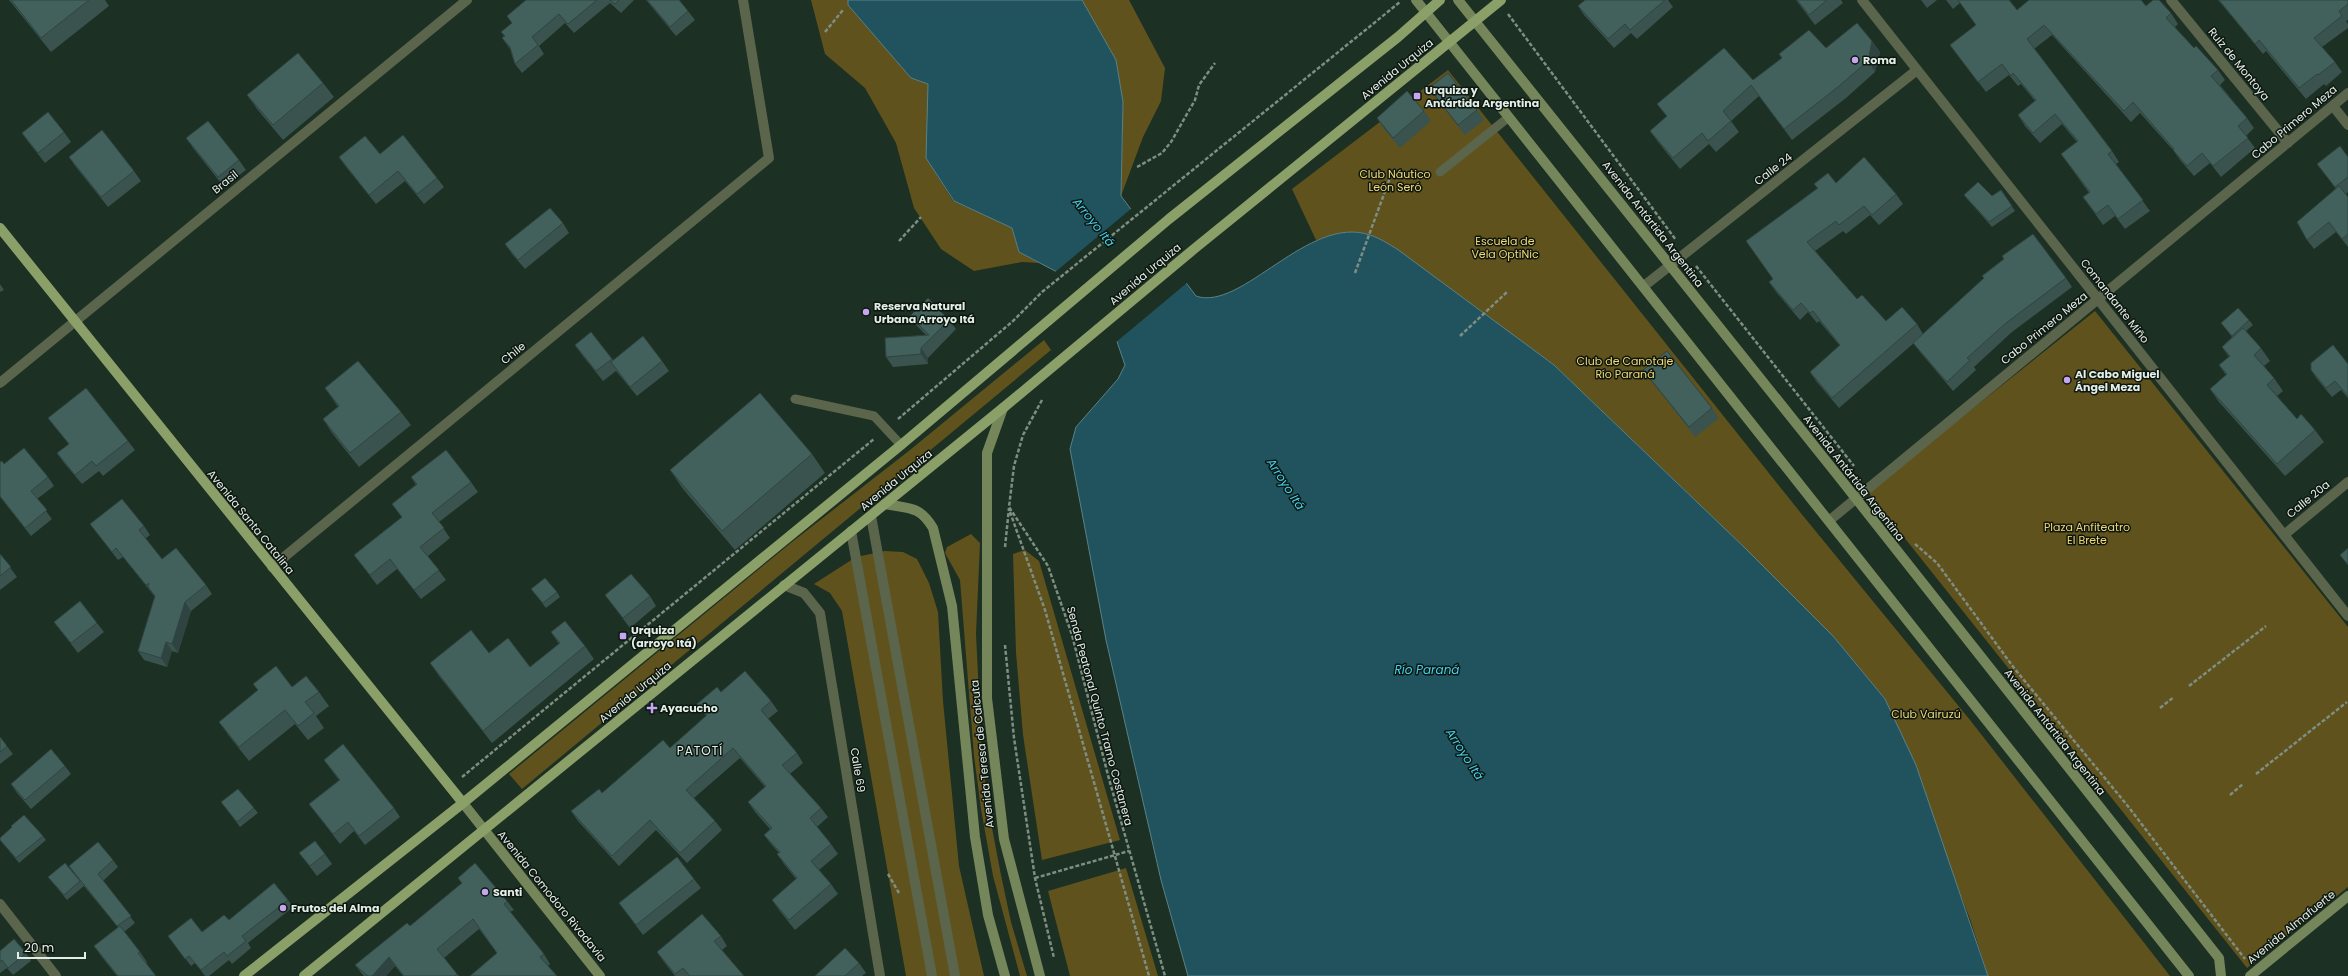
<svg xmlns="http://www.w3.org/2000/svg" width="2348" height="976" font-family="Poppins,sans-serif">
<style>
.green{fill:#60521c}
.water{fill:#20535e;stroke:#5a8287}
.pier{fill:#1c3023}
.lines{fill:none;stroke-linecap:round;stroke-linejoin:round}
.path{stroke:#7e8e83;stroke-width:2.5;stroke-dasharray:4 2;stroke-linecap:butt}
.service{stroke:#5b654b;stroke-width:9}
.pedestrian{stroke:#5b654b;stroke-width:10}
.minor{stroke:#5b654b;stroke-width:10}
.secondary{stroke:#76865b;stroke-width:10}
.primary{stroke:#8b9f68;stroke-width:10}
.wall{fill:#3a534f}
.shaded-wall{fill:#2f4440}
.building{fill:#43615c;stroke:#2f4440}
.poi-dot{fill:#c6a6f0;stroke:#0d1610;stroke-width:1.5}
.labels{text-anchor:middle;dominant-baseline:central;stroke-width:3;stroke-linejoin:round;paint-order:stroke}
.poi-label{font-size:11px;font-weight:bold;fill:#e3efe6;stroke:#0d1610;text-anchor:start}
.street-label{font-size:11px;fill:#e3efe6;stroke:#0d1610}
.park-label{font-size:11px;fill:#f2d872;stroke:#0d1610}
.water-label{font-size:12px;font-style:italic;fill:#42d2ef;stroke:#0d1610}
.neighbourhood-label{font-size:12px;letter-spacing:1px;fill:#e3efe6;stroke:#0d1610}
</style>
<rect width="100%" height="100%" fill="#1c3023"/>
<path class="green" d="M811 0H848V5L911 78 928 84 936 120 926 158 953 201 1012 228 1019 252 1039 263 1022 262 974 271 941 249 914 208 896 143 865 88 825 54Z
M1082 0H1129L1165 68 1161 101 1143 137 1121 196 1123 102 1116 61Z
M1448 70 1800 512 1970 720 2170 976H1988L1970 919 1885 699 1833 636 1746 549 1554 365 1384 241C1357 229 1343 232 1316 240L1292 189Z
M2095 311 2348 627V887L2247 968 1868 492Z
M1044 340 1051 350 522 789 509 774 792 542 910 450Z
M971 534 980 543 976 634 982 757 988 807 1001 875 1011 922 1027 976H1020L993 876 981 809 974 756 960 580 945 553 947 547Z
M1025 550 1039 561 1120 840 1042 860 1023 735 1016 653 1013 554Z
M885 551 903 552 917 559 929 583 938 612 943 701 959 866 984 976H906L842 611 830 593 814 584 856 557Z
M1126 868 1158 976H1070L1048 891Z"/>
<path class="water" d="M848 0H1082L1116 60 1123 102 1121 196 1196 296C1242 312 1308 214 1370 235 1380 238 1388 244 1397 249L1554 365 1746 549 1833 636 1885 699 1916 765 1988 976H1188L1161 880 1106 640 1070 449 1076 427 1118 379 1125 365 1115 336 1057 272 1019 252 1012 228 954 201 926 158 928 84 911 78 848 5Z"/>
<path class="pier" d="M1132 208 1188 282 1115 343 1113 337 1054 273Z"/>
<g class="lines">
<path class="path" d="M1508 14 1676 240
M825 32 843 10
M1137 167 1162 153 1171 142 1195 100 1199 85 1215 63
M899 241 921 217
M1696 266 1854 466
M1355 273 1391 175
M1460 336 1507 292
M1042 400 1023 435 1014 466 1009 507 1048 566 1072 635 1109 779 1165 976
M898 419 1013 321 1042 292 1400 2
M1010 512 1045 610 1149 976
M1915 544 1937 563 2014 668 2127 805 2245 959
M1005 547 1009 508
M1005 645 1014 738 1035 878 1054 958
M2189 686 2266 626
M2160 708 2174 697
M2256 774 2347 702
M462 777 874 439
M2230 795 2243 784
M888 874 899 893
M1035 878 1129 851"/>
<path class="service" d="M1440 172 1509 117
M795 399 874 416 901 445"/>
<path class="pedestrian" d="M871 516 955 976
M851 531 932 976"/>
<path class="minor" d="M1862 0 2348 616
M2171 0 2288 143
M2333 106 2348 125
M1644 286 1917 70
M0 383 467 0
M1830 520 2348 93
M2284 535 2348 482
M272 567 769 158 743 0
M784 585 804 593 820 613 880 976
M0 904 56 976"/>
<path class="secondary" d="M1416 0 2189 976
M1458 0 1835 472 2219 958 2221 976
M1003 408 987 453V698L1004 839 1040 976
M885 504C909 509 919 505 933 528L952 606 975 837 988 915 1005 976
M463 803 600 976
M2250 976 2348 896"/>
<path class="primary" d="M0 228 463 803
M244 976 463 803 901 445 1169 219 1398 37 1440 0
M304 976 1003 408 1194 249 1501 0"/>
</g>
<path class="wall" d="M9 0H105L109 6 51 52Z
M526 0H634L621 13 610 3 574 33 565 23 539 46 544 54 522 73 515 64 510 49 502 38 504 36 501 32 512 23 507 16Z
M646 0H679L688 11 695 20 676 36Z
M1585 0H1668L1673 7 1637 39 1631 33 1614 48 1584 15 1578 6Z
M1796 0H1841L1843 3 1815 25Z
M1921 0H1937L1927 8Z
M1946 0H2009L2017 10 2146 6 2171 13 2178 24 2175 27 2194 48 2218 70 2225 80 2220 85 2247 118 2254 128 2246 136 2255 148 2221 177 2210 163 2194 176 2180 160 2173 150 2140 113 2131 122 2052 35 2034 49 2112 151 2119 162 2116 164 2150 211 2125 229 2115 216 2103 225 2083 197 2089 193 2061 154 2077 142 2062 124 2040 143 2025 126 2018 115 2035 101 2021 84 2018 86 2009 75 1986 92 1950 45 1976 25 1960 3 1953 9Z
M2218 0H2348V20L2346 21 2348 24V28L2322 47 2335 62 2342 72 2326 86 2324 84 2306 99 2266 51 2263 54Z
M1872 41 1880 52 1875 72 1846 98 1792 140 1759 96 1731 121 1739 132 1716 152 1709 144 1680 169 1658 142 1650 131 1667 117 1657 104 1753 80 1782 58 1826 48Z
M323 83 334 97 283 140 257 109 247 95Z
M1429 88 1477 110 1484 120 1465 135 1436 98Z
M1424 111 1431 121 1400 148 1383 128 1377 118Z
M64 132 71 142 45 163 29 143 22 133Z
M186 138 239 160 246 170 224 187 193 148Z
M380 154 437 178 444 187 424 204 405 181 376 204 346 167 339 157Z
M69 157 134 171 141 181 108 207 75 166Z
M2348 157V192L2346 194 2348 197V247L2336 232 2314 249 2307 240 2336 189 2317 164Z
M1836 183 1896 194 1903 204 1879 225 1870 215 1846 234 1843 231 1815 251 1857 299 1886 321 1917 324 1923 334 2066 278 2072 287 2012 332 1974 367 1976 370 1953 391 1920 352 1914 343 1839 408 1816 381 1810 372 1840 346 1819 321 1817 323 1808 312 1800 320 1776 292 1769 282 1773 279 1817 188 1814 184Z
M2001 190 2015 211 1992 227 1968 200 1964 195 1992 196Z
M563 223 569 233 525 269 512 254 505 244Z
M0 284 4 290 0 292Z
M910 316 949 320 956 329 928 358V364L893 367 886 357 926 335 917 326Z
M2249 320 2253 325 2246 331 2261 348 2270 361 2264 366 2274 378 2283 391 2277 396 2297 419 2315 430 2324 442 2285 476 2219 402 2210 389 2226 375 2219 365 2229 357 2222 347 2232 337 2221 323Z
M591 332 613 360 662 361 669 371 637 396 616 371 603 381 582 355 575 345Z
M2348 364V398L2341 390 2332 397 2317 379 2311 370Z
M1643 370 1712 408 1719 418 1695 437 1650 379Z
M325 388 401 412 411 425 359 467 332 433 323 419 338 407Z
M48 418 128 441 135 450 103 476 99 471 82 484 64 463 57 453 69 444 55 427Z
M812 454 825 473 735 550 683 489 670 470Z
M0 462 48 477 54 486 37 499 52 519 31 536 0 497Z
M411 477 471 482 478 492 439 522 450 538 428 556 446 580 421 599 397 569 377 585 354 555 402 518 392 504 416 485Z
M90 524 144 526 150 535 145 539 162 559 206 585 212 594 191 611 178 653 172 651 167 667 144 660 138 651 155 597 123 557 118 560Z
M0 554 17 577 0 590Z
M531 589 557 592 560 597 546 608Z
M605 595 650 596 656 606 630 628Z
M54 622 97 623 104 632 78 653Z
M551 632 585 646 594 659 492 743 439 676 430 663 489 653 530 667 559 644Z
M253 684 292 687 319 692 329 706 316 716 324 728 308 740 295 724 249 761 229 736 219 722 258 690Z
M721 692 771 701 778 711 768 719 797 753 803 763 790 774 821 808 828 817 817 827 831 844 838 854 819 870 831 884 838 894 795 930 779 910 772 900 796 879 784 864 777 854 779 853 771 844 764 835 770 829 755 812 748 802 765 787 740 758 694 798 715 821 722 830 687 863 656 830 619 866 578 821 571 811 602 793 670 748 706 716 697 704Z
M0 737 13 754 0 764Z
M324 760 394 808 400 817 365 845 354 831 340 844 316 813 309 804 339 780Z
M65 766 71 774 31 809 17 793 11 784Z
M221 802 254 808 258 813 240 827Z
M43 836 46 840 19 863 0 840Z
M299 853 325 854 332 864 317 876Z
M113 860 118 867 103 881 135 923 124 932 140 952 147 962 146 963 156 976H117L101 956 94 946 118 927 82 884 84 886 67 900 48 877 74 873 69 866Z
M458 878 507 901 514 910 510 912 544 954 550 964 548 966 497 953 479 929 444 958 459 976H403L395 966 386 976H364L362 974 355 965 410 926 462 884Z
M694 879 701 888 643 935 619 903Z
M288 900 293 907 248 943 251 948 232 964 229 960 209 976H205L195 963 191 966 168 936 202 932 229 920Z
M721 936 727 946 722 950 744 976H675L664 962 657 952Z
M0 951 26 953 31 961 13 975 7 968 0 973Z
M859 963 866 973 862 976H815Z"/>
<path class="shaded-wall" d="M1872 41 1880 52 1875 72 1868 61Z
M921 348 928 358V364L921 354Z
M185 602 191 611 178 653 172 644Z
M166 642 172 651 167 667 161 658Z
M389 957 395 966 386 976H372Z"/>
<path class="building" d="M11 0H89L41 38Z
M526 0H597L568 24 559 14 532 37 538 45 515 64 510 47 502 38 505 36 501 32 512 23 507 16Z
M610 0H619L615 4Z
M647 0H679L688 11 670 27Z
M1585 0H1665L1630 30 1625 24 1608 39 1578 6Z
M1797 0H1827L1809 15Z
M1958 0H2009L2017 10 2029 0H2141L2146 6 2153 0H2159L2171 13 2166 18 2194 48 2196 46 2218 70 2211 76 2247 118 2238 126 2248 138 2213 166 2202 153 2187 166 2173 150 2174 149 2133 102 2124 111 2044 25 2027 39 2112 151 2108 154 2143 200 2118 219 2108 205 2096 214 2083 197 2090 192 2061 154 2078 141 2055 114 2033 133 2018 115 2036 100 2013 73 2011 76 2002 64 1978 82 1950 45 1976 25Z
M2219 0H2348V4L2339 11 2342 16 2314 38 2335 62 2318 75 2317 74 2299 88 2259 40 2255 44Z
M1857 23 1872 41 1868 61 1838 87 1784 129 1751 85 1723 111 1731 121 1708 141 1702 133 1673 158 1650 131 1667 116 1657 104 1724 48 1753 80 1782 58 1779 54 1809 30 1826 48Z
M298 53 323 83 273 125 247 95Z
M1448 73 1477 110 1458 125 1429 88Z
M1407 91 1424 111 1393 138 1377 118Z
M48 112 64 132 38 153 22 133Z
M208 121 239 160 218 177 186 138Z
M102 130 134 171 101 197 69 157Z
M403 135 437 178 417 194 398 171 369 195 339 157 365 136 380 154Z
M2340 146 2348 157V177L2335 187 2317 164Z
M1864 157 1896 194 1872 215 1864 206 1839 225 1836 221 1807 242 1857 299 1862 295 1886 321 1902 307 1917 324 1832 398 1810 372 1840 345 1813 311 1810 313 1801 303 1793 310 1769 282 1773 279 1746 241 1818 188 1814 184 1828 173 1836 183Z
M1978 182 1992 196 2001 190 2012 206 1989 222 1964 195Z
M2339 186 2348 197V234L2342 239 2329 222 2307 240 2297 222Z
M550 208 563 223 518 260 505 244Z
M2033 234 2066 278 2006 323 1967 358 1970 360 1947 382 1913 343 1984 278 1982 276 2004 259 2002 256Z
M928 298 949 320 921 348V354L886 357 885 338 929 335 910 316Z
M2238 308 2249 320 2232 336 2221 323Z
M2243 328 2261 348 2254 355 2274 378 2267 385 2297 419 2301 414 2315 430 2277 464 2210 389 2227 374 2219 365 2230 356 2222 347Z
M591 332 612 359 596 371 575 345Z
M643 336 662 361 630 387 611 362Z
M2333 345 2348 364V396L2335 381 2326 388 2311 370V363Z
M1667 351 1712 408 1689 427 1643 370Z
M358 361 401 412 350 453 323 419 339 406 325 388Z
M86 388 128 441 96 466 92 461 75 475 57 453 69 444 48 418Z
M760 393 812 454 722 531 670 470Z
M24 448 48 477 31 491 47 510 25 528 0 496V462L2 461 4 464Z
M446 450 471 482 432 513 444 528 420 547 439 570 414 590 390 559 370 575 354 555 402 517 392 504 417 484 411 477Z
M122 499 144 526 139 530 162 559 176 548 206 585 185 602 172 644 166 642 161 658 138 651 155 596 148 587 149 583 146 585 116 548 112 552 90 524Z
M2348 548V565L2340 555Z
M0 554 11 567 0 576Z
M631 574 650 596 623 618 605 595Z
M545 578 557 592 543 603 531 589Z
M80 601 97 623 71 643 54 622Z
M565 621 585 646 483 731 430 663 471 630 489 653 508 638 530 667 560 643 551 632Z
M276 666 292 687 306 676 319 692 305 702 314 713 298 726 285 710 239 747 219 722 258 690 253 684Z
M745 671 771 701 761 710 797 753 782 765 821 808 810 818 831 844 811 861 831 884 789 920 772 900 797 878 777 854 780 852 764 835 772 828 748 802 766 786 733 748 686 790 715 821 680 853 650 820 612 856 571 811 599 789 602 793 663 740 670 748 707 715 697 704 717 687 721 692Z
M0 737 7 746 0 752Z
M343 744 394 808 359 836 348 822 333 834 309 804 340 780 324 760Z
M51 749 65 766 25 800 11 784Z
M238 789 254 808 237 822 221 802Z
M24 815 43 836 16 858 0 840V838L12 827 11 826Z
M315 841 325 854 310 866 299 853Z
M98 842 113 860 98 874 131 916 117 926 69 866Z
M677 857 694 879 636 925 619 903Z
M65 863 80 881 64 895 48 877Z
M475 863 507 901 504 904 544 954 540 957 557 976H470L497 953 473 919 437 949 457 974 455 976H404L389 957 372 976H368L355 965 407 923 410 926 462 883 458 878Z
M274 883 288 900 242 936 246 941 227 956 224 952 201 970 189 956 185 959 168 936 191 918 202 932 224 915 229 920Z
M702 914 721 936 714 941 744 976H690L683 968 675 974 657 952Z
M120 926 140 952 138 953 156 976H118L94 946Z
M14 939 26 953 8 968 2 960 0 962V951Z
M845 948 859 963 845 976H815Z"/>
<g class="poi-dot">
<circle cx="1855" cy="60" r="4"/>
<rect x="1413" y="92" width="8" height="8" rx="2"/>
<circle cx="866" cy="312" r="4"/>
<circle cx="2067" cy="380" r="4"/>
<rect x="619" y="632" width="8" height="8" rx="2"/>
<path d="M650 702h4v4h4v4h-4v4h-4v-4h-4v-4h4z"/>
<circle cx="485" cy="892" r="4"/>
<circle cx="283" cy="908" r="4"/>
</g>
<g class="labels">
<g class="poi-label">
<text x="1863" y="60">Roma</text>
<text x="1425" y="90">Urquiza y<tspan x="1425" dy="13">Antártida Argentina</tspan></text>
<text x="874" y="306">Reserva Natural<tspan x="874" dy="13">Urbana Arroyo Itá</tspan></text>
<text x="2075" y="374">Al Cabo Miguel<tspan x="2075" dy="13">Ángel Meza</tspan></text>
<text x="631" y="630">Urquiza<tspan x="631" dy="13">(arroyo Itá)</tspan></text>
<text x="660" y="708">Ayacucho</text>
<text x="493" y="892">Santi</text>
<text x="291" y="908">Frutos del Alma</text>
</g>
<g class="street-label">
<text transform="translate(2239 64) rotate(51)">Ruiz de Montoya</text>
<text transform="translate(1397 69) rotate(-39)">Avenida Urquiza</text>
<text transform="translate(2294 122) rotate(-40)">Cabo Primero Meza</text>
<text transform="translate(1773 169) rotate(-38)">Calle 24</text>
<text transform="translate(225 182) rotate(-39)">Brasil</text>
<text transform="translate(1653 224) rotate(52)">Avenida Antártida Argentina</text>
<text transform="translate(1145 274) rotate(-40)">Avenida Urquiza</text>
<text transform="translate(2115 301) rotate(52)">Comandante Miño</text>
<text transform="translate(2044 328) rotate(-39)">Cabo Primero Meza</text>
<text transform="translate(513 353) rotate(-39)">Chile</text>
<text transform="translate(1854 478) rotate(52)">Avenida Antártida Argentina</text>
<text transform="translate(896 480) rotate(-39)">Avenida Urquiza</text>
<text transform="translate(2308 499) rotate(-39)">Calle 20a</text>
<text transform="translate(251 522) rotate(51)">Avenida Santa Catalina</text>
<text transform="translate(635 692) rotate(-39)">Avenida Urquiza</text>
<text transform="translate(1100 716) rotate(75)">Senda Peatonal Quinto Tramo Costanera</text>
<text transform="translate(2055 732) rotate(52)">Avenida Antártida Argentina</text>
<text transform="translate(982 754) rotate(-96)">Avenida Teresa de Calcuta</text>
<text transform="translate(858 770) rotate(81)">Calle 69</text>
<text transform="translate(552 896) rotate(51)">Avenida Comodoro Rivadavia</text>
<text transform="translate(2291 927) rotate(-39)">Avenida Almafuerte</text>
</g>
<g class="park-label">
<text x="1395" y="174">Club Náutico<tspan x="1395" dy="13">León Seró</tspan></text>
<text x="1505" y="241">Escuela de<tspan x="1505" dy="13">Vela OptiNic</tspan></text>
<text x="1625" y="361">Club de Canotaje<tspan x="1625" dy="13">Río Paraná</tspan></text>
<text x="2087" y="527">Plaza Anfiteatro<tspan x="2087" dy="13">El Brete</tspan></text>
<text x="1926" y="714">Club Vairuzú</text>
</g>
<g class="water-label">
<text transform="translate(1094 222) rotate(51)">Arroyo Itá</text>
<text transform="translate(1286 484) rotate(57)">Arroyo Itá</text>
<text x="1427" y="669">Río Paraná</text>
<text transform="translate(1465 754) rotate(57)">Arroyo Itá</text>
</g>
<g class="neighbourhood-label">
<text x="700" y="750">PATOTÍ</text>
</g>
</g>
<path d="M18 952v6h67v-6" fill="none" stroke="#e3efe6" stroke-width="2"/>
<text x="24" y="952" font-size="12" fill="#e3efe6" stroke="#0d1610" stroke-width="3" paint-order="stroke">20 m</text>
</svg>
